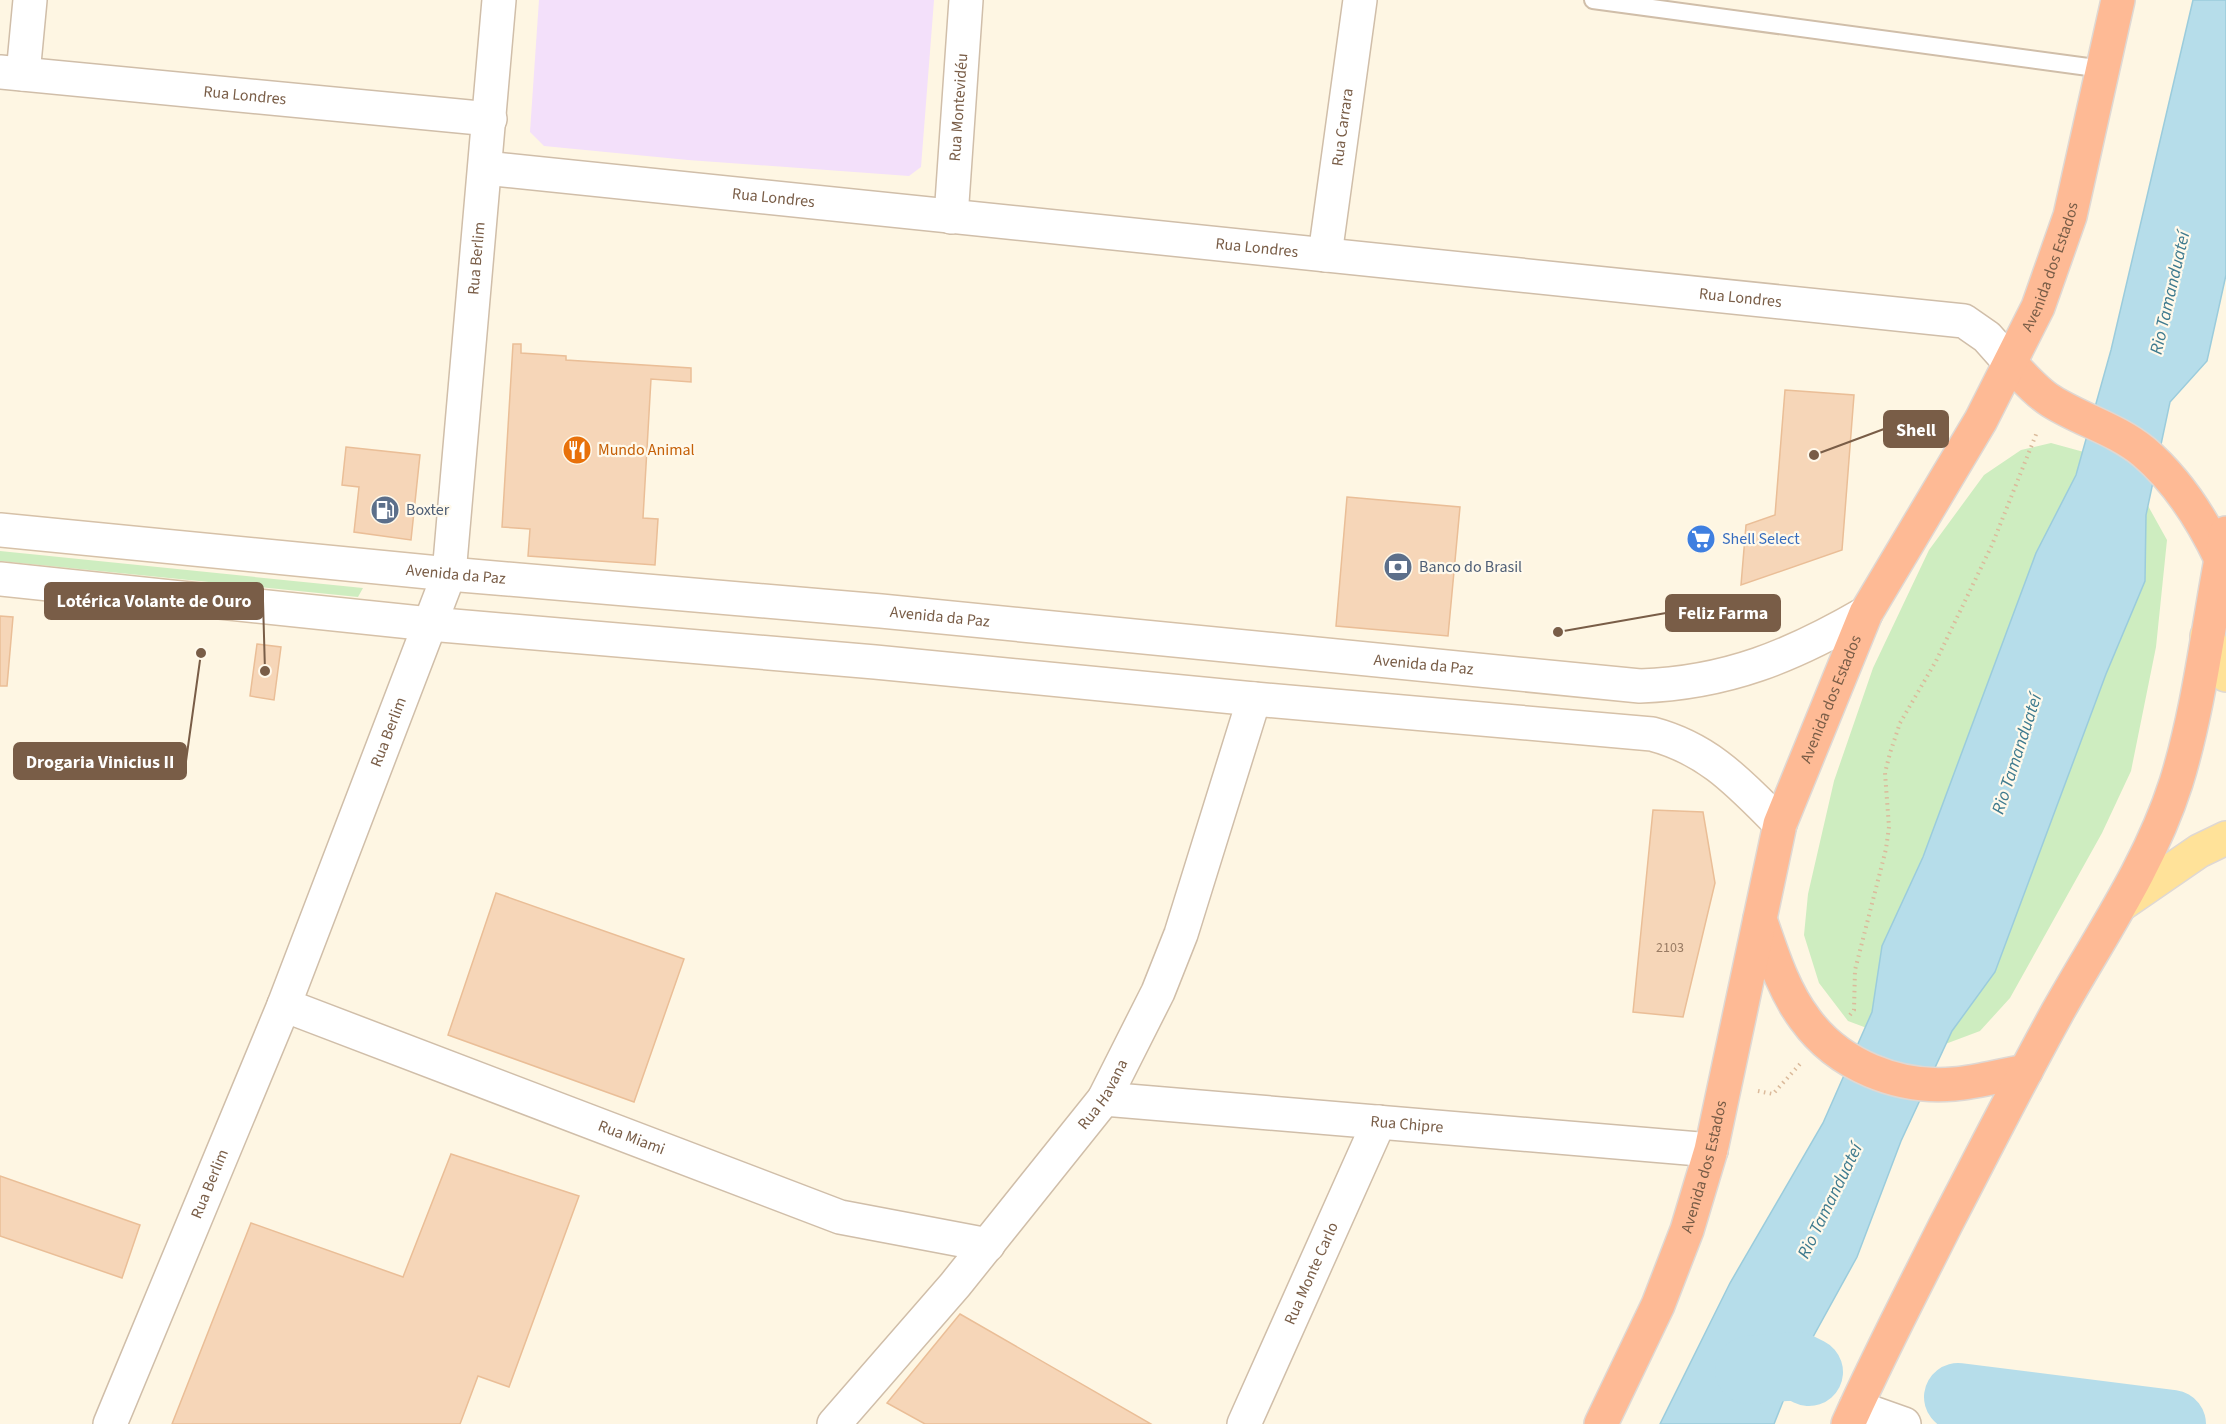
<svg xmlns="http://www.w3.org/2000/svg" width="2226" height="1424" font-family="'Source Sans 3',sans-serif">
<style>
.education{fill:#f3e0fa}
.green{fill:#ceedc0}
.water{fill:#b6ddea;stroke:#9bccdc;stroke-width:1.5}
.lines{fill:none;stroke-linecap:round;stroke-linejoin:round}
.river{stroke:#b6ddea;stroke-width:68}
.building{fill:#f6d6b8;stroke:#eabe97;stroke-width:1.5}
.lane-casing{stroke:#d0bea9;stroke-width:20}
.street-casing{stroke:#d0bea9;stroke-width:36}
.secondary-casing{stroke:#d6c1a8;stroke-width:36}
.primary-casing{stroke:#dfd8d3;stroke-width:36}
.highway-casing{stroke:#dfd8d3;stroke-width:36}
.path{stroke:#dbba9b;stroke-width:4;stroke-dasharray:1.5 4.5;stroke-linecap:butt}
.lane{stroke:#fff;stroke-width:16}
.street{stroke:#fff;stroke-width:33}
.secondary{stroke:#fff;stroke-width:33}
.primary{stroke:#ffe299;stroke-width:33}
.highway{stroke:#feba95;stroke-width:33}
.labels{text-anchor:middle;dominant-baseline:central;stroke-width:4.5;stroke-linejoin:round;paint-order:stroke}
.number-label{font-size:14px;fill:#987b63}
.street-label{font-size:16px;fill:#795d47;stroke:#fff9eb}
.food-label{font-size:16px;fill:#c56008;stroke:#fff9eb;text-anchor:start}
.service-label{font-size:16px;fill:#4e5e75;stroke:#fff9eb;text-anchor:start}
.shop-label{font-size:16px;fill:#366cbe;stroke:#fff9eb;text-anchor:start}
.water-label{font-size:18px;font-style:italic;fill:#3e7a8e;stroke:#fff9eb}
.leader{fill:none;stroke:#795d47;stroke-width:2}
.callout-dot{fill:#795d47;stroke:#fff9eb;stroke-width:2}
.callout{fill:#795d47;stroke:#795d47;stroke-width:2}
.callout-label{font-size:18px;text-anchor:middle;font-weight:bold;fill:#fff}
</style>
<rect width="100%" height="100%" fill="#fef6e3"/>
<path class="education" d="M539 0H934L921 167 909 176 688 160 544 146 530 132Z"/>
<path class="green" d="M2051 443 2113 460 2147 504 2167 540 2156 647 2131 771 2102 833 2010 998 1980 1031 1940 1046 1891 1037 1848 1021 1819 983 1804 935 1808 894 1834 781 1873 668 1929 550 1984 475 2021 450Z
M0 551 363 588 358 597 0 561Z"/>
<path class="water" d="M2193 0H2226V275L2207 361 2170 402 2146 515 2145 581 2106 674 1995 972 1952 1031 1901 1141 1857 1257 1797 1366 1774 1424H1660L1730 1283 1823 1123 1872 1012 1882 946 1923 857 2036 553 2076 475 2111 350Z"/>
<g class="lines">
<path class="river" d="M1749 1370 1797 1366 1809 1372
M1958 1397 2172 1424"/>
</g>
<path class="building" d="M513 344H521V353L566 356V360L691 368V382L651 379 643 518 658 519 655 565 528 556 530 529 502 527Z
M1785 390 1854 395 1842 550 1741 585 1746 525 1775 515Z
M346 447 420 455 411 540 354 532 359 487 342 485Z
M1347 497 1460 507 1448 636 1336 626Z
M0 616 13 617 7 686H0Z
M257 644 281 647 274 700 250 696Z
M1653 810 1703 812 1715 883 1683 1017 1633 1012Z
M496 893 684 959 634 1102 448 1035Z
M451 1154 579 1196 509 1387 478 1376 460 1424H172L251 1223 403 1277Z
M0 1176 140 1225 122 1278 0 1236Z
M960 1314 1151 1424H925L887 1403Z"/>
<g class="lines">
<g class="lane-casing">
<path id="lane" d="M1593 0 2103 69"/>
</g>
<g class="street-casing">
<g id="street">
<path id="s1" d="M0 72 490 119"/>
<path d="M23 74 30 0"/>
<path id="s2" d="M485 168 1964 321 1987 337 2011 364"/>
<path id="s3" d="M951 217 966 0"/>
<path id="s4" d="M1325 255 1360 0"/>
<path id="s5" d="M284 1005 840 1217 988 1245"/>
<path id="s6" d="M1104 1099 1711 1150"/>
<path d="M1856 1407 1904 1424"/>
<path id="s7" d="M110 1424 284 1005 449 574 499 0"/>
<path id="s8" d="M834 1424 955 1285 1104 1099 1158 992 1181 934 1254 699"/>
<path id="s9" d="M1244 1424 1379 1122"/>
</g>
</g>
<g class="secondary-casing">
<g id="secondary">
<path id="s10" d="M0 530 449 574 881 611 1640 686C1727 683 1792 656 1866 613"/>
<path d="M0 579 430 624 875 662 1254 699 1652 734C1709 749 1740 784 1780 824"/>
</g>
</g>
<g class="primary-casing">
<path id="primary" d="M2207 636 2226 675
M2122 904 2199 851 2226 838"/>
</g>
<g class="highway-casing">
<g id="highway">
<path d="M2011 364C2023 376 2036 392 2051 401 2081 420 2116 429 2144 452 2178 481 2202 519 2221 559"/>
<path d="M1760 919C1772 953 1783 990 1805 1019 1838 1065 1898 1089 1954 1084 1978 1082 2002 1075 2026 1071"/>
<path id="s11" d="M1601 1424 1658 1305 1687 1230 1711 1150 1780 824 1866 613 1981 420 2038 307 2070 216 2118 0"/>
<path d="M1848 1424C1878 1357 1912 1292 1945 1226 1982 1155 2018 1084 2057 1013 2099 938 2149 867 2176 783 2201 703 2209 616 2226 533"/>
</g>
</g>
<path class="path" d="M1850 1015 1854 1010 1855 970 1886 849 1889 827 1885 773 1890 753 1900 723 1936 661 1992 545 2037 432
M1758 1091 1773 1094 1800 1064"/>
<use href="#lane" class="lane"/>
<use href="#street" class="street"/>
<use href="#secondary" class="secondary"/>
<use href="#primary" class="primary"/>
<use href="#highway" class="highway"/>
</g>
<defs>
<g id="restaurant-disc" transform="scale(1.5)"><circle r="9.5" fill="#e8710a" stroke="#fff9eb"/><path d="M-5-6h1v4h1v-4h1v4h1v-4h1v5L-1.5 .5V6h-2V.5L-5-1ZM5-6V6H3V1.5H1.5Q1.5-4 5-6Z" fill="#fff"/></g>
<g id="fuel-disc" transform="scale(1.5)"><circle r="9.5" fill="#5c6f8a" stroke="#fff9eb"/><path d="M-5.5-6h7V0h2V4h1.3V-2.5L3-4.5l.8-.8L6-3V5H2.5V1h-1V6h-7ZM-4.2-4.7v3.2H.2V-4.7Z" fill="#fff"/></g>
<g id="supermarket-disc" transform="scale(1.5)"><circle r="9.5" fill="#3f7fe0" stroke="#fff9eb"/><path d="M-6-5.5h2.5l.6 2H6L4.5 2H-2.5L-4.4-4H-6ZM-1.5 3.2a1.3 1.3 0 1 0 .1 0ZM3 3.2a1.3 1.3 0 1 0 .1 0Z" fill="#fff"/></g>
<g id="bank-disc" transform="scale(1.5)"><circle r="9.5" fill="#5c6f8a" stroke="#fff9eb"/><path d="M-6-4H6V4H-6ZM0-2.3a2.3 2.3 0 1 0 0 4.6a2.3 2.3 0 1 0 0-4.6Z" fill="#fff"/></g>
</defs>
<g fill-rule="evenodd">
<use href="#restaurant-disc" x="577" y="450"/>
<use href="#fuel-disc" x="385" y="510"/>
<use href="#supermarket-disc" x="1701" y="539"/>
<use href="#bank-disc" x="1398" y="567"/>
</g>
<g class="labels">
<g class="number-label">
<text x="1670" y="948">2103</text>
</g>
<g class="street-label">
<text stroke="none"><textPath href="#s1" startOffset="246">Rua Londres</textPath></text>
<text stroke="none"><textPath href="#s3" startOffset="110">Rua Montevidéu</textPath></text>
<text stroke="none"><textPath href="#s4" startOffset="129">Rua Carrara</textPath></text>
<text stroke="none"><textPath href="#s2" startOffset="290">Rua Londres</textPath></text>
<text stroke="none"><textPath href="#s2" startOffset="776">Rua Londres</textPath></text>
<text stroke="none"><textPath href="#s7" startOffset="1232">Rua Berlim</textPath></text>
<text stroke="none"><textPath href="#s11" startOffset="1250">Avenida dos Estados</textPath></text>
<text stroke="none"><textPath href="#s2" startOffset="1262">Rua Londres</textPath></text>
<text stroke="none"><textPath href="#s10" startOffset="458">Avenida da Paz</textPath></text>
<text stroke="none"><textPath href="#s10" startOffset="944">Avenida da Paz</textPath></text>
<text stroke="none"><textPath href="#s10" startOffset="1430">Avenida da Paz</textPath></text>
<text stroke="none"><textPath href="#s11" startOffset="764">Avenida dos Estados</textPath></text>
<text stroke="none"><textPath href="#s7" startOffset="746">Rua Berlim</textPath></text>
<text stroke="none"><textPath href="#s8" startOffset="426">Rua Havana</textPath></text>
<text stroke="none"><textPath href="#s6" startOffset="304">Rua Chipre</textPath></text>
<text stroke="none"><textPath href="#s5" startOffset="372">Rua Miami</textPath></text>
<text stroke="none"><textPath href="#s11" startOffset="278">Avenida dos Estados</textPath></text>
<text stroke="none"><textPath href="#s7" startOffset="260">Rua Berlim</textPath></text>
<text stroke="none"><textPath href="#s9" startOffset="165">Rua Monte Carlo</textPath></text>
</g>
<g class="food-label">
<text x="598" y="450">Mundo Animal</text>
</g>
<g class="service-label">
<text x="406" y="510">Boxter</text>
<text x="1419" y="567">Banco do Brasil</text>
</g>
<g class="shop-label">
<text x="1722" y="539">Shell Select</text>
</g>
<g class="water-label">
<text transform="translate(2170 293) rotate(-77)">Rio Tamanduateí</text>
<text transform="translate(2017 754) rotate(-72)">Rio Tamanduateí</text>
<text transform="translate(1830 1201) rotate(-64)">Rio Tamanduateí</text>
</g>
</g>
<path class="leader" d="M1814 455L1884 429M265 671L263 601M1558 632L1666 613M201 653L186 761"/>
<g class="callout-dot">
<circle cx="1814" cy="455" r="6"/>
<circle cx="265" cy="671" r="6"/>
<circle cx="1558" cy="632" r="6"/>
<circle cx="201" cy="653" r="6"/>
</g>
<g class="callout">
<rect x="1884" y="411" width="64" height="36" rx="6"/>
<rect x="45" y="583" width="218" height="36" rx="6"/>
<rect x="1666" y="595" width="114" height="36" rx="6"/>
<rect x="14" y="743" width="172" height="36" rx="6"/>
</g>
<g class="callout-label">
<text x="1916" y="436">Shell</text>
<text x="154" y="607">Lotérica Volante de Ouro</text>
<text x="1723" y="619">Feliz Farma</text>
<text x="100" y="768">Drogaria Vinicius II</text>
</g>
</svg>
